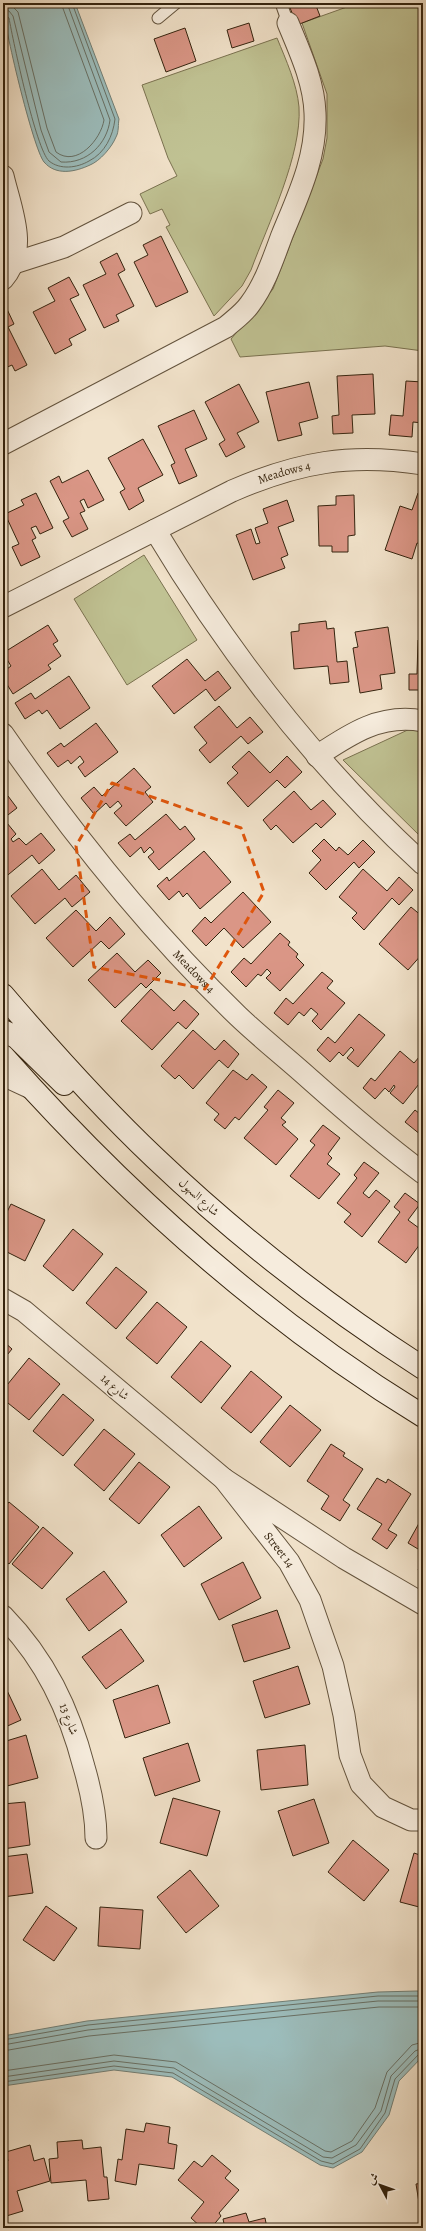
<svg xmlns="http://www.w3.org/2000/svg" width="426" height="2231" font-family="Alegreya,Amiri,serif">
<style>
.green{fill:#c0c293;stroke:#7a7250}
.water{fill:#9cbdbc;stroke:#727f76}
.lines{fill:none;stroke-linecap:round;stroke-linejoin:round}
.shore{stroke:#687065;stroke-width:1}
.building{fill:#da9686;stroke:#34230e}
.lane-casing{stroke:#63533d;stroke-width:13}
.street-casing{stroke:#63533d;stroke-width:23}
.secondary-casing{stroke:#34230e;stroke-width:24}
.lane{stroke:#f6ecdd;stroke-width:11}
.street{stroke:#f6ecdd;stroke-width:21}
.secondary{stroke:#f6ecdd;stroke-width:22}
.marked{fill:none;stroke:#df560c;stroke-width:3;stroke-dasharray:8 5;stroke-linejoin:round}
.labels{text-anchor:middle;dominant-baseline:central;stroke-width:3;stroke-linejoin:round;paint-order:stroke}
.street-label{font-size:12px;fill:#34230e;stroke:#f6ecdd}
</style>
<rect width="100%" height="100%" fill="#f1e2ca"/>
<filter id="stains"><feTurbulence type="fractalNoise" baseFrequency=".005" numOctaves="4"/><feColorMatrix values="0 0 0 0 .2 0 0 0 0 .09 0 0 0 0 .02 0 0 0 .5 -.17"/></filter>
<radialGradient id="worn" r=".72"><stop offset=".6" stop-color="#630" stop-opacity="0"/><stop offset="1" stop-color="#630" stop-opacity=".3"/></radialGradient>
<path class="green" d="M358 3H423V351L385 346 240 357 231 339 273 289 323 159 327 138V94L302 23Z
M277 38C286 60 297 84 299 107 302 155 268 224 251 270L242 286 214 316 166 227 170 225 162 209 150 214 140 194 177 176 168 158 142 85Z
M144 555 197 640 127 685 74 599Z
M412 728 423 731V839L343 760Z"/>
<path class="water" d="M3 3H75L119 119C118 124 119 132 116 137 112 147 100 161 90 165 75 172 56 176 44 162 33 148 3 24 3 3Z
M417 1991 423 1992V2056L399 2081 389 2115 362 2152 333 2168 320 2165 172 2077 114 2070 3 2086V2036L87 2021 378 1992Z"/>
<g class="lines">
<path class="shore" d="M3 3 12 6 18 12 47 128 56 152C77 168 101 139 104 120L61 3
M3 9 9 11 13 16 41 130 49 152 61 162C87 164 107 144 110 120L67 3
M3 14 9 18C13 41 36 149 49 161 60 170 77 168 89 161 105 153 113 136 115 119L72 3
M3 2040 88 2025 378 1996H423
M3 2045 88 2030 378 2001H423
M3 2051 89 2036 379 2007H423
M3 2071 114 2055 176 2062 325 2151 331 2152 352 2141 375 2108 387 2072 412 2045 423 2042
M3 2077 114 2061 174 2068 323 2157 332 2158 356 2145 381 2111 391 2076 415 2051 423 2048
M3 2082 114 2066 173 2073 321 2161 333 2164 360 2149 385 2113 395 2079 419 2054 423 2053"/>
</g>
<path class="building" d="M288 3H315L320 16 297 25Z
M249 23 254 41 232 48 227 30Z
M185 28 196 61 166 72 154 39Z
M161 236 188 292 156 307 134 262 148 255 143 245Z
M117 253 125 270 118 274 134 306 116 315 119 321 104 328 83 285 106 274 100 262Z
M69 277 79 295 70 299 86 330 69 339 72 345 55 354 33 312 55 301 48 288Z
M6 307 14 324 8 327 27 365 15 371 12 365 3 369V308Z
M373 374 375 414 352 415 353 433 333 434 332 416 339 415 337 376Z
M406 381 423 382V423L413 422 412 437 389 435 391 415 403 416Z
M309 382 318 418 299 423 302 435 278 441 266 392Z
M239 384 259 422 237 433 245 447 226 457 219 444 225 440 205 402Z
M194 410 207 439 185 449 197 476 179 484 171 465 175 463 158 426Z
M143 439 163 475 138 488 144 501 129 510 120 492 125 489 108 458Z
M88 470 104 500 88 508 84 499 80 501 85 511 80 513 88 529 72 537 63 521 69 518 50 481 59 476 62 483Z
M36 493 53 528 40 534 36 526 31 528 36 538 32 540 40 557 21 566 12 547 19 544 5 514 24 505 21 500Z
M418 493 423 494V544L417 543 412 559 385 550 400 506 412 510Z
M354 495 355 535 348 536V552H332V546H319L318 506 336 505V496Z
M287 500 294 521 278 527 288 555 281 558 285 568 253 580 236 535 251 529 256 544 260 543 255 528 268 523 263 509Z
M326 621 327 629 334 628 337 662 347 661 349 682 330 684 328 666 294 669 291 632 299 631V624Z
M48 625 58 641 53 644 61 656 48 665 51 669 13 694 3 678V672L11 666 3 653Z
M388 627 395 673 380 675 382 689 360 693 353 648 358 647 355 632Z
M418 640 423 641V690H409V674H417Z
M187 659 205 681 218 671 231 688 215 701 206 689 174 714 152 686Z
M69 676 90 708 60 729 47 710 42 714 39 710 25 719 15 703 31 693 35 699Z
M219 706 237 728 250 717 263 732 248 744 241 736 210 763 199 750 207 743 194 727Z
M96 723 118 752 85 777 78 767 84 762 80 756 71 764 68 760 58 767 47 753 61 743 64 747Z
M249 751 270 773 287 756 302 772 285 788 277 780 248 807 227 783 238 773 232 767Z
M134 768 151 787 145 792 153 802 126 826 114 813 122 806 118 801 110 808 106 803 94 814 81 798 94 787 102 796Z
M294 791 311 810 323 800 336 814 321 828 316 823 293 843 276 825 271 830 263 820Z
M8 796 17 808 4 818 3 800Z
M166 814 180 830 185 826 195 839 159 870 148 857 154 852 150 847 144 853 141 847 130 857 118 843 130 834 135 840Z
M7 823 16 834 11 839 13 842 19 838 26 845 41 833 55 850 39 864 32 855 3 879V826Z
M324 839 336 851 339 847 348 855 363 840 375 852 359 868 354 862 326 890 309 873 321 860 312 851Z
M204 851 231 882 200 909 187 893 183 897 179 891 169 900 157 886 167 877 169 881Z
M42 869 59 890 76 875 90 892 72 907 65 898 35 924 11 896Z
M363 869 387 891 399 877 413 890 399 905 392 898 364 930 352 918 357 913 339 897Z
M243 892 271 922 243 948 224 928 206 946 192 931 205 917 211 923Z
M411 907 423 917V953L408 970 379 944Z
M76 910 96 931 110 917 125 934 109 949 101 941 73 967 46 938Z
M280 933 290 942 288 945 298 954 296 957 304 965 280 991 266 978 271 973 267 969 261 976 258 974 246 987 231 972 244 958 251 964Z
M117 953 135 972 148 960 161 973 146 988 141 983 115 1008 88 980Z
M322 972 333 981 327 988 345 1003 321 1030 312 1021 318 1014 311 1008 304 1016 299 1012 288 1025 274 1013 286 998 293 1004Z
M151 989 174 1011 184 1000 199 1014 186 1029 178 1022 152 1050 121 1021Z
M359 1014 385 1035 358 1067 347 1058 354 1050 351 1047 343 1056 339 1052 330 1062 317 1050 328 1037 335 1043Z
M193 1030 215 1050 224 1040 239 1054 228 1068 219 1060 193 1089 179 1075 175 1079 161 1066Z
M400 1051 414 1063 420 1056 423 1059V1079L403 1104 390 1093 395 1087 394 1085 389 1092 385 1088 375 1099 363 1088 371 1078 375 1081Z
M233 1070 247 1080 252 1074 267 1087 239 1120 235 1117 225 1129 214 1120 219 1114 206 1103Z
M278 1090 294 1103 281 1118 286 1122 282 1125 298 1139 276 1165 244 1138 268 1110 264 1107Z
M415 1110 420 1114 423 1110V1132L421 1135 405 1122Z
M323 1125 340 1138 328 1154 332 1158 327 1164 340 1174 319 1199 290 1176 315 1145 310 1141Z
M364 1162 379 1173 363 1193 369 1198 376 1190 390 1201 362 1237 344 1222 351 1214 337 1203 357 1178 354 1175Z
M405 1193 420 1204 408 1220 423 1231V1240L406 1263 378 1242 400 1212 394 1207Z
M11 1204 45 1220 25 1261 3 1250V1220Z
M73 1229 103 1254 73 1291 43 1266Z
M116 1267 147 1292 116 1329 86 1303Z
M157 1302 187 1327 157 1364 126 1338Z
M3 1341 12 1349 3 1360Z
M201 1341 231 1366 201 1403 171 1377Z
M29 1358 60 1384 29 1420 3 1399V1390Z
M251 1371 282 1397 251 1433 221 1408Z
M63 1394 94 1420 63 1456 33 1431Z
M290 1405 321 1430 290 1467 260 1442Z
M104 1429 135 1454 104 1491 74 1465Z
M331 1444 345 1453 343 1456 363 1469 343 1500 350 1505 340 1521 321 1509 329 1496 307 1481Z
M139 1462 170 1487 139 1524 109 1499Z
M377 1478 386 1483 388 1479 411 1494 388 1530 397 1535 387 1549 372 1539 382 1524 357 1509Z
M9 1502 39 1527 9 1564 3 1559V1509Z
M199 1506 222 1538 184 1567 161 1535Z
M423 1516V1552L408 1543Z
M43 1527 73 1553 42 1589 12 1564Z
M243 1562 261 1598 219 1620 201 1584Z
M423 1562V1573L418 1570Z
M104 1571 127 1602 89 1631 66 1599Z
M277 1610 290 1648 244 1662 232 1625Z
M121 1629 144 1661 106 1689 82 1657Z
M298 1666 310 1704 265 1718 253 1681Z
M3 1682 21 1720 3 1728Z
M158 1685 170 1723 125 1738 113 1700Z
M26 1735 38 1778 3 1787V1742Z
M188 1743 200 1781 155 1796 143 1758Z
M305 1745 308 1785 261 1790 257 1750Z
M173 1798 220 1811 207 1856 160 1843Z
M314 1799 329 1843 293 1856 278 1811Z
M25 1802 30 1845 3 1849V1804Z
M353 1840 389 1870 364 1901 328 1872Z
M414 1853 423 1856V1908L400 1902Z
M27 1854 33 1893 3 1897V1857Z
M190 1870 219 1906 186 1933 157 1897Z
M46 1906 77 1928 54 1961 23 1940Z
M100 1907 143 1910 140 1949 98 1946Z
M146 2123 170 2127 168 2143 177 2145 174 2169 139 2164 136 2185 115 2181 118 2159 122 2160 126 2129 144 2132Z
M82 2140 83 2149 101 2147 104 2177H107L109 2199 88 2201 86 2180 51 2183 49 2159 58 2158 57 2142Z
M30 2145 34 2161 44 2158 50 2181 17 2191 23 2211 3 2217V2162L8 2161 6 2152Z
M212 2155 231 2171 225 2178 239 2190 219 2213 221 2216 211 2228H202L191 2218 204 2202 178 2180 194 2161 202 2167Z
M423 2183V2209H420L416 2184Z
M246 2213 249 2222 265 2218 267 2228H225L223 2219Z"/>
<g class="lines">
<g class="lane-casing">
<path id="lane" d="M281 3 288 23
M158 18 176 3"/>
</g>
<g class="street-casing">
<g id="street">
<path d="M3 176C11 210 29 249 3 279"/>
<path d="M14 263 64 247 131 213"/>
<path d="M3 444 226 327C234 320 244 313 250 304 265 284 273 259 282 235 298 196 317 157 315 113 314 82 300 52 288 23"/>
<path d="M155 530C230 655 316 766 423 864"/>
<path id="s1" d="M3 607 232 491C299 462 350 453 423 464"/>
<path id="s2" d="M3 734C73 835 150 931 238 1016 262 1039 288 1059 312 1081 348 1113 384 1144 423 1173"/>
<path d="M317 756C350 734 381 713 423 721"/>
<path d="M3 1075 31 1088"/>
<path d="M3 1299 24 1311 224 1479"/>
<path id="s3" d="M423 1604 344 1558 224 1479 289 1562 310 1600 333 1666 344 1715 350 1755 361 1784 383 1807 411 1820H423"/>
<path d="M3 1616C45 1659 69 1709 84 1767 91 1791 96 1813 96 1838"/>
</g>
</g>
<g class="secondary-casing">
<path id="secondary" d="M3 995C51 1051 101 1107 155 1158 237 1236 328 1307 423 1368
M3 1031 16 1037 64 1084
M3 1056C126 1195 265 1319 423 1416"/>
</g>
<use href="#lane" class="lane"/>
<use href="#street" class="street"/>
<use href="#secondary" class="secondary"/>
</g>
<path class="marked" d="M112 783 241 828 264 892 205 989 94 967 76 846Z"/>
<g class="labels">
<g class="street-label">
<text stroke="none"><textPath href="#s1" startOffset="312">Meadows 4</textPath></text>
<text stroke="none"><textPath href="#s2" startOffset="305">Meadows 4</textPath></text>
<text transform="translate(199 1197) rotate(42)">شارع السهول</text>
<text transform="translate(115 1387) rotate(40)">شارع 14</text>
<text stroke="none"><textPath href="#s3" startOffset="325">Street 14</textPath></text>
<text transform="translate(69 1719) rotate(69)">شارع 13</text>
</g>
</g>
<rect width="426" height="2231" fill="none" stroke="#f1e2ca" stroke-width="16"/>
<rect x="4" y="4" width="418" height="2223" fill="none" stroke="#34230e" stroke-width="2"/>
<rect x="8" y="8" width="410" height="2215" fill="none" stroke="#34230e"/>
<g transform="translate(380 2185) rotate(311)" stroke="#f6ecdd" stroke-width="3" paint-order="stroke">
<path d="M0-3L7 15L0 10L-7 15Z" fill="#34230e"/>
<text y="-6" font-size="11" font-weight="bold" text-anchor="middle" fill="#34230e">ش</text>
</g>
<rect width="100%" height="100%" filter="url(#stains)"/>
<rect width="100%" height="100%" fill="url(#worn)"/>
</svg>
